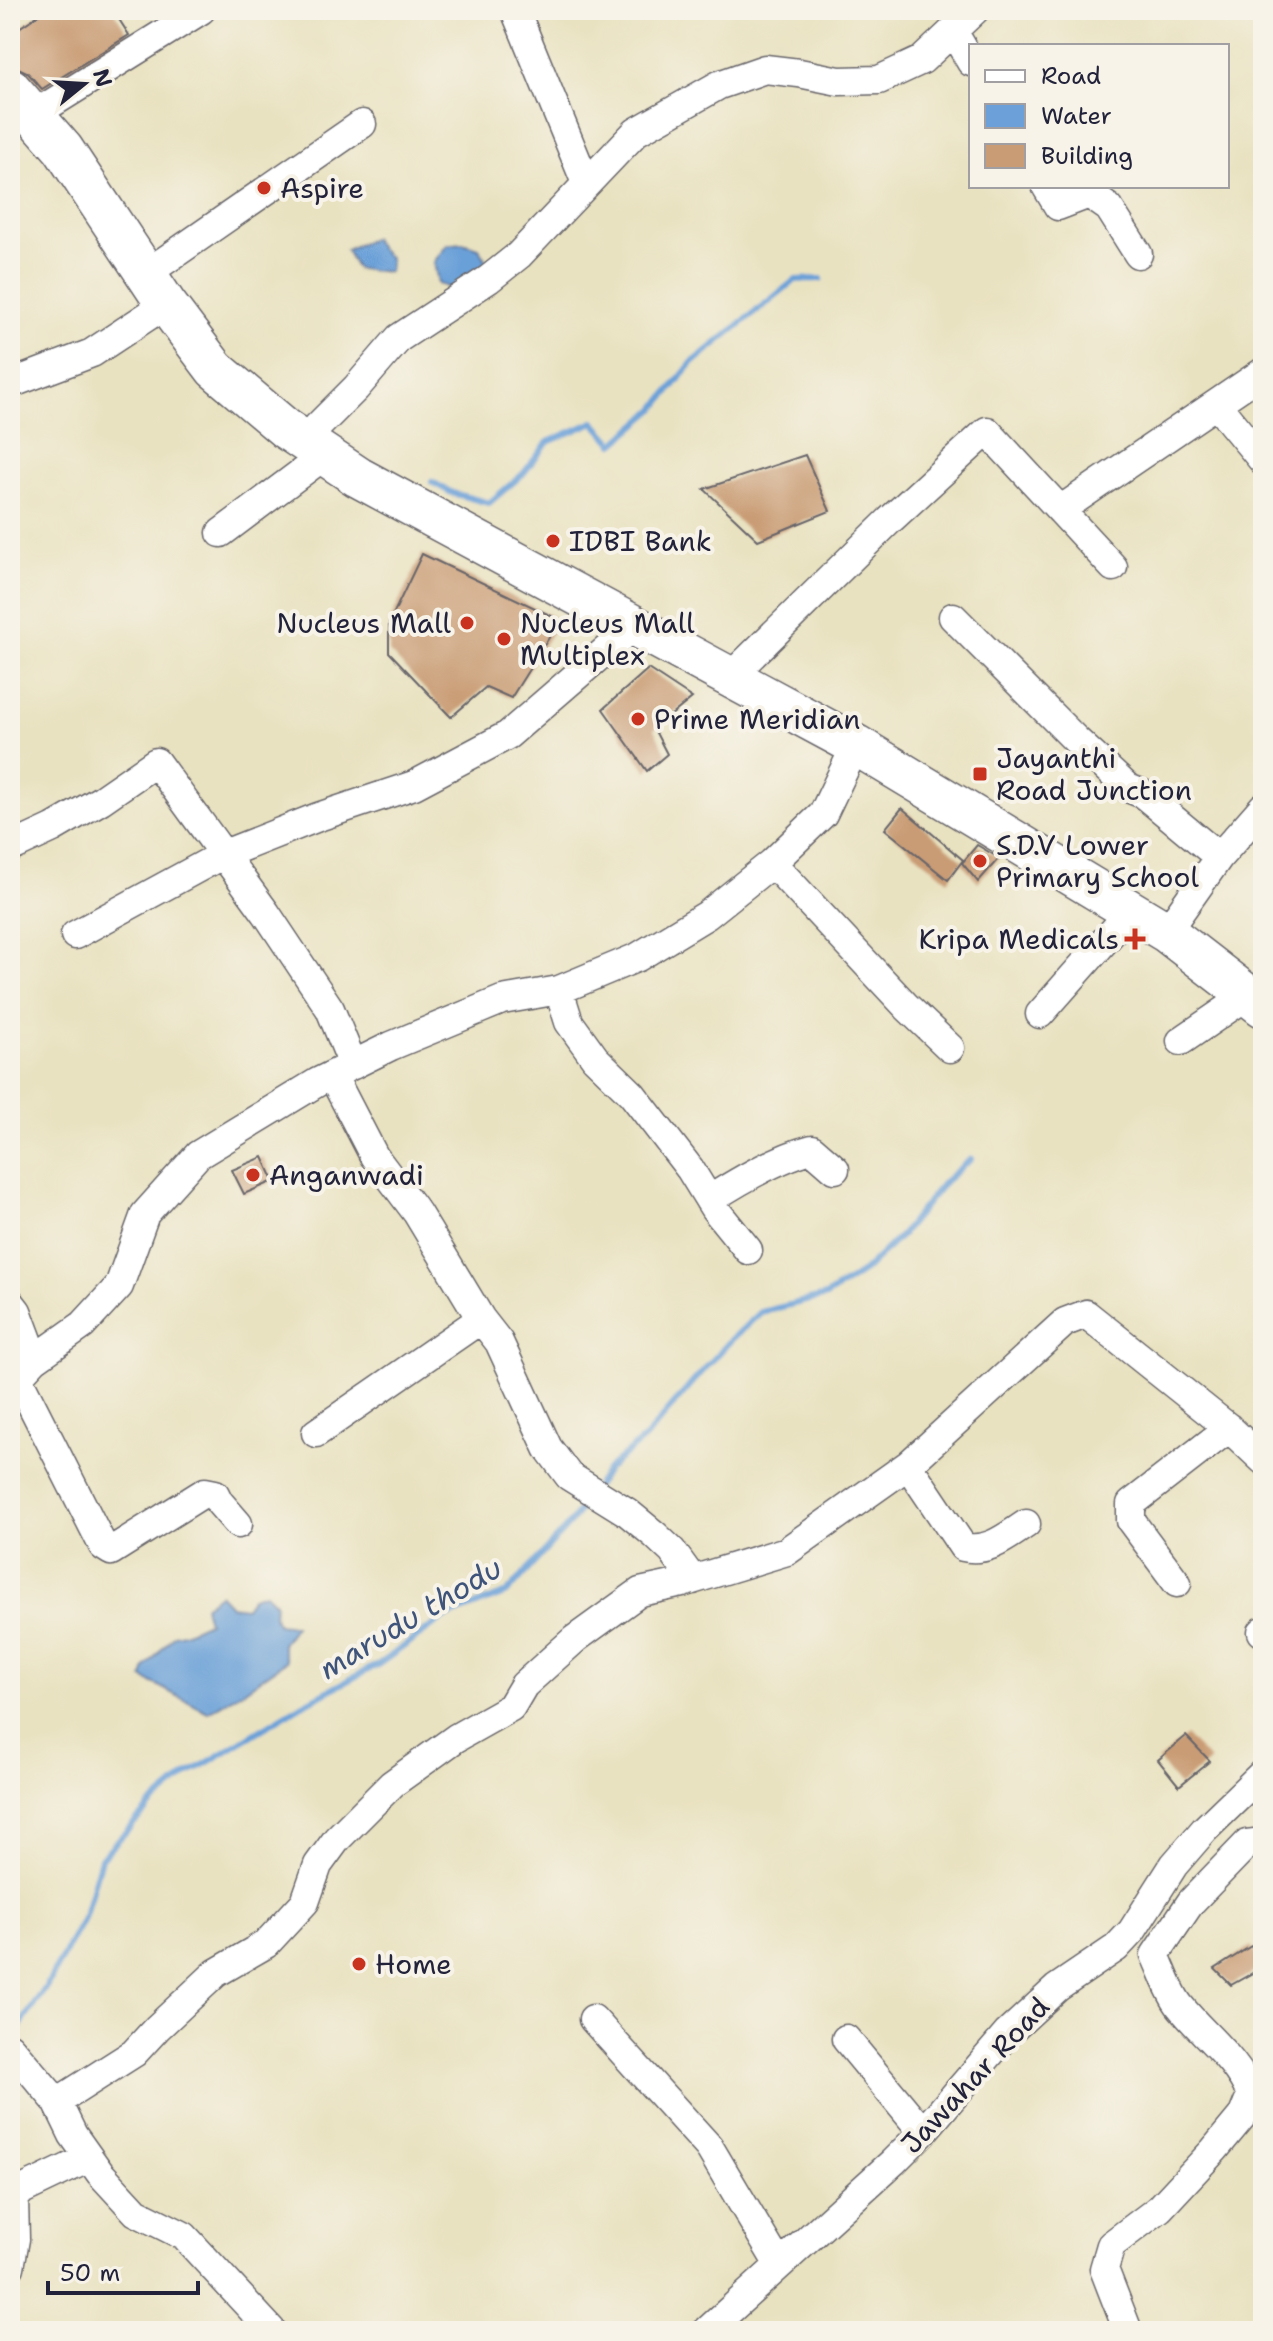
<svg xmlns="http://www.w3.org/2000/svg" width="1273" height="2341" font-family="'Shantell Sans',sans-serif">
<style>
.water{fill:#6ba0d8;stroke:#46618a;stroke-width:2}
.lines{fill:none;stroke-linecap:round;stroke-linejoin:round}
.stream{stroke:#6ba0d8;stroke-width:6}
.building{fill:#c99c75}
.minor-casing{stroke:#68656a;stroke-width:31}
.highway-casing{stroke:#68656a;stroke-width:43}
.minor{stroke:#fff;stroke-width:28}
.highway{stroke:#fff;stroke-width:40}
.poi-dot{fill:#c8321e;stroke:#f7f3e8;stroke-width:3}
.labels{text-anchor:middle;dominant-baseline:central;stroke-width:8;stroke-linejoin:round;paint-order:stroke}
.poi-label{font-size:28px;fill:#22223b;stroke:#f7f3e8;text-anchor:start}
.street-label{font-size:28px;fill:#22223b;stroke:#f7f3e8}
.water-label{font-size:30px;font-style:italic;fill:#3f547a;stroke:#f7f3e8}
</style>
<rect width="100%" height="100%" fill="#f7f3e8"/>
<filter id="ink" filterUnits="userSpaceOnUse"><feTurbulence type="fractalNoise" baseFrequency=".0125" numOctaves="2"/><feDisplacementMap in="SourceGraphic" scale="16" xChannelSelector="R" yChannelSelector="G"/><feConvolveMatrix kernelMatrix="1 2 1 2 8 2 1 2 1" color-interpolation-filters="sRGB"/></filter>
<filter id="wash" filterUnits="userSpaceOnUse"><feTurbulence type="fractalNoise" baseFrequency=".006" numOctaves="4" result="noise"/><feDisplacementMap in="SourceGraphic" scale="32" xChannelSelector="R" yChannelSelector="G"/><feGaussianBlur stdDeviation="1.8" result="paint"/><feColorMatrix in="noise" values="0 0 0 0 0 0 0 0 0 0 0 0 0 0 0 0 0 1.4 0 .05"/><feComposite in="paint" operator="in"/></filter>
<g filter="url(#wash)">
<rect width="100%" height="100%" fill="#e9e2c1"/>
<path class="water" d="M373 238 378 247 390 259 389 272 357 269 346 250Z
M462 243 479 248 488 264 457 292 438 283 434 262 447 245Z
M265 1593 275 1603 274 1616 278 1624 295 1626 282 1644 286 1661 245 1690 208 1712 143 1678 146 1667 174 1635 184 1633 208 1622 204 1606 219 1594 230 1606 245 1608 252 1597Z"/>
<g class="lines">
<path class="stream" d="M432 482 452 493 489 503 523 474 548 442 594 422 614 444 655 409 692 363 795 280 821 279
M597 1485 608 1469 645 1438 694 1381 731 1340 761 1312 826 1296 864 1271 902 1234 944 1182 971 1159
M12 2038 46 1987 85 1915 101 1858 152 1804 187 1775 302 1705 379 1664 444 1618 507 1593 572 1521 588 1497"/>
</g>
<g id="blocks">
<path class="building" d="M46 10H113L129 35 42 89 27 72 14 66 10 59V34Z
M805 455 830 511 758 540 704 489Z
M422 554 560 620 511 698 486 687 451 717 389 652V623Z
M648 669 692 698 654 729 667 754 647 771 603 709Z
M902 808 963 860 948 880 885 829Z
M977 845 999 858 978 882 962 863Z
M263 1157 274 1181 244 1194 232 1170Z
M1186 1736 1210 1761 1179 1786 1158 1760Z
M1251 1946 1263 1962V1967L1231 1985 1215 1969Z"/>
</g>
</g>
<g filter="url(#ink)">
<use href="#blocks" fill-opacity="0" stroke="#68656a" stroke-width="2"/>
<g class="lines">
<g class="minor-casing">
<path id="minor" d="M515 10 586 183
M953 31 971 62
M33 115 201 10
M1046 186 1058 206 1089 194 1109 208 1138 254
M147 273 362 124
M10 384 92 353 166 304
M1216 404 1263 461
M303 441 356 388 399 338 489 279 519 255 636 132 719 85 765 69 799 73 839 81 879 80 922 60 975 10
M1060 510 1263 372
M221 533 325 455
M953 617 1076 740 1128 788 1143 794 1219 857
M730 677 889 521 987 431 1113 567
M10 848 53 828 101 800 156 762 266 913 330 1009 353 1065
M772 863 907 1007 950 1048
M1166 932 1219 857 1263 807
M75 935 222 855 318 817 414 785 508 735 634 626
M559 990 569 1022 595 1058 632 1094 690 1169 714 1208 748 1250
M1040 1014 1131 911
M1181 1041 1248 995
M332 1075 374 1156 417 1213 481 1319
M709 1200C737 1182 780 1157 812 1149L835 1169
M10 1302 17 1311 35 1359
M18 1378 103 1546 111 1551 205 1492 215 1494 219 1502 238 1524
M10 1386 35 1359 83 1325 119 1286 145 1214 198 1155 318 1082 391 1046 502 1000 559 990 638 957 707 915 772 863 823 814 856 745
M316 1433 481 1319 499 1342 548 1448 569 1476 627 1512 655 1535 672 1551 693 1580
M908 1465 963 1547C988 1553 1006 1537 1026 1524
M1177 1583 1131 1521V1504L1229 1428
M1262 1632 1263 1631
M593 2019 709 2147 779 2265
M846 2039 923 2132
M10 2047 57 2102 73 2135 100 2173 136 2212 184 2236 272 2331
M57 2102 134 2053 157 2028 216 1973 266 1944 305 1902 318 1865 337 1839 392 1784 456 1738 511 1707 524 1685 575 1639 640 1592 682 1583 787 1551 908 1465 1065 1322 1086 1314 1229 1428 1263 1460
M10 2267 15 2239 14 2199 22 2190 89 2158
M707 2331 893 2162 923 2132 1007 2034 1057 1988 1116 1948 1132 1931 1174 1865 1205 1829 1263 1773
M1128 2331 1104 2269 1111 2245 1160 2208 1214 2150 1243 2115 1251 2095C1237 2059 1204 2036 1180 2006 1169 1992 1163 1972 1155 1955L1191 1902 1247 1844 1263 1842"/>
</g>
<g class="highway-casing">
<path id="highway" d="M10 88 63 149 166 304 215 369 286 429 358 477 856 745 1166 932 1263 1007"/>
</g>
<use href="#minor" class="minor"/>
<use href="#highway" class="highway"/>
</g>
</g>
<g class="poi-dot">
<circle cx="264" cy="188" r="8"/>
<circle cx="553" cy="541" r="8"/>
<circle cx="467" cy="623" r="8"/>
<circle cx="504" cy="639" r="8"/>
<circle cx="638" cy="719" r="8"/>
<rect x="972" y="766" width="16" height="16" rx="4"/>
<circle cx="980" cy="861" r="8"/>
<path d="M1131 927h8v8h8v8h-8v8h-8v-8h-8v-8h8z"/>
<circle cx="253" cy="1175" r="8"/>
<circle cx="359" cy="1964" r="8"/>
</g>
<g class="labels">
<g class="poi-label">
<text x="280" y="188">Aspire</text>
<text x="569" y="541">IDBI Bank</text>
<text x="451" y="623" text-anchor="end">Nucleus Mall</text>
<text x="520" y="623">Nucleus Mall<tspan x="520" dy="32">Multiplex</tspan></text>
<text x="654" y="719">Prime Meridian</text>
<text x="996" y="758">Jayanthi<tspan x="996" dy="32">Road Junction</tspan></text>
<text x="996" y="845">S.D.V Lower<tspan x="996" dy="32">Primary School</tspan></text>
<text x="1119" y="939" text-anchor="end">Kripa Medicals</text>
<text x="269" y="1175">Anganwadi</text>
<text x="375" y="1964">Home</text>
</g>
<g class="street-label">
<text transform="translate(975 2075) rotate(-47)">Jawahar Road</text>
</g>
<g class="water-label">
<text transform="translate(410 1618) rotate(-31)">marudu thodu</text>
</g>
</g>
<rect width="1273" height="2341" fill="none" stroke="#f7f3e8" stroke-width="40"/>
<rect x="969" y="44" width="260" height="144" fill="#f7f3e8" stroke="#a29fa3" stroke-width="2"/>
<rect x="985" y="70" width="40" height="12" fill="#ffffff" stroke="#a29fa3" stroke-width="2"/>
<text x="1041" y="84" font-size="24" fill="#22223b">Road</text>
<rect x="985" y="104" width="40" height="24" fill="#6ba0d8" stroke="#a29fa3" stroke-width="2"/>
<text x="1041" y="124" font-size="24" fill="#22223b">Water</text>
<rect x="985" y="144" width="40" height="24" fill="#c99c75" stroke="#a29fa3" stroke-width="2"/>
<text x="1041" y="164" font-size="24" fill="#22223b">Building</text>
<g transform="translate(84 84) rotate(72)" stroke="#f7f3e8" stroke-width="6" paint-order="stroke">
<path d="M0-6L14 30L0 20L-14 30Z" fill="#22223b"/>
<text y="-12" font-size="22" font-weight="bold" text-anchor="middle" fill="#22223b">N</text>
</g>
<path d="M48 2281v12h150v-12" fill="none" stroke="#22223b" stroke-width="4"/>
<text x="60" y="2281" font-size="24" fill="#22223b" stroke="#f7f3e8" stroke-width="6" paint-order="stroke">50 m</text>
</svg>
